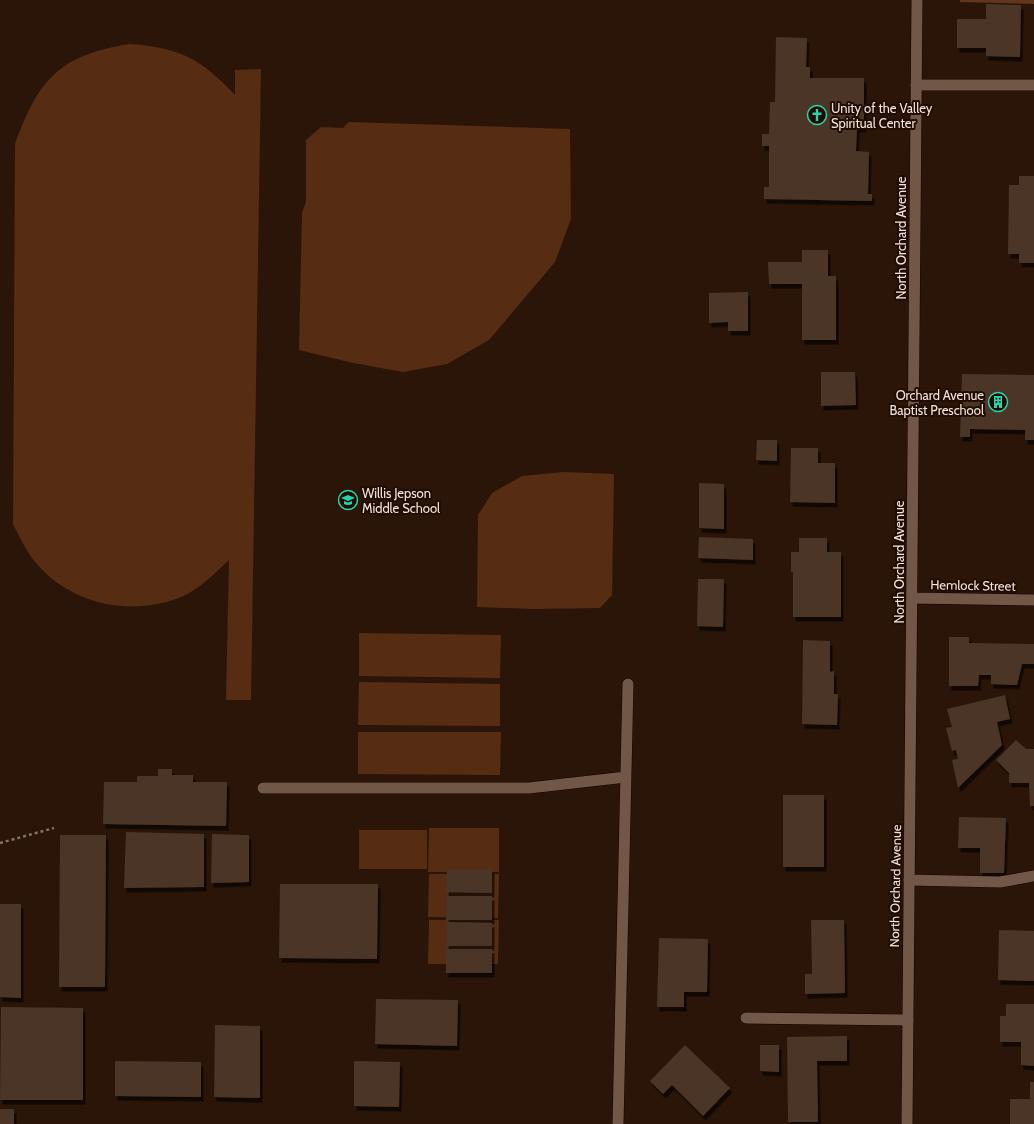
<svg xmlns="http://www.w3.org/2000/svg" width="1034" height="1124" font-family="Cabin,sans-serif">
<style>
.green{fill:#562d12}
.forest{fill:#61361b}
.building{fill:#4c3426;filter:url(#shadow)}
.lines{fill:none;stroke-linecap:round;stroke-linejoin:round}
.service-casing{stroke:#120200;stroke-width:12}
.tertiary-casing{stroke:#120200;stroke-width:12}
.path{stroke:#857368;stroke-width:2.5;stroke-dasharray:3 3;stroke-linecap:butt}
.service{stroke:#715748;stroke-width:11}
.tertiary{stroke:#715748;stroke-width:11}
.labels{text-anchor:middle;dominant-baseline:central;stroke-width:4;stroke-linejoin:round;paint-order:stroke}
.poi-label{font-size:13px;fill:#f2e3da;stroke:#200c02;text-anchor:start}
.street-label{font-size:13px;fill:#f2e3da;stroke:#200c02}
</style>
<defs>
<filter id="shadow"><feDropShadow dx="2.5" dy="4.5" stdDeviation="0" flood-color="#0009"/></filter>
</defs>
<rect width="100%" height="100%" fill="#2a1508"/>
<path class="green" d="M130 44C181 48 200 58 235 95V70L261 69 251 700H226L229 560C214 574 200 589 181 597 132 617 71 605 36 563 26 551 20 538 13 524L15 144C39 79 59 55 130 44Z
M349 122 570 129 571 219 555 262 489 340 447 364 403 372 353 363 299 350 302 213 306 202V140L321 127 343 128Z
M564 472 614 474 612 595 600 608 534 609 477 607 478 515 492 493 522 476Z
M359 633 501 635 500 678 359 676Z
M359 682 500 684V726L358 725Z
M358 732H501L500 775 358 774Z
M429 828H499V872H428Z
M359 830H427V869H359Z
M429 874H499L498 918 428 917Z
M429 920H499L498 964H428Z"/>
<path class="forest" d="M960 0H1034V4L960 2Z"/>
<path class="building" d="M986 4 1021 5 1020 57 986 56V48H957V19H986Z
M776 37 807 38 806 67H810V78H864V128H857L856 151 869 152 868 194H872V201L764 199V187H769V146H762V134H769L770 102H775Z
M1019 176H1034V263H1019V254H1008L1009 185H1019Z
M802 250H828V276H836V340H802V284H769L768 262H802Z
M748 292V331H728V322L709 323V293Z
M821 372H855L856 405 821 406Z
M962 374 1034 375V440H1025V430L970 429V437H960Z
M757 440H777V461L756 460Z
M791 448H818V463H835V503L790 502Z
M699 483 724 484V529L699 528Z
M699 537 753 539V560L698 558Z
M799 538H827V552H841V617H793V572H791V552H799Z
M698 579H724L723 627 697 626Z
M949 637H969V643L1034 644V664H1022L1017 685 991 684V675H979L978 686H949Z
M803 640 830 641V672L834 671V694H838L837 725 802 724Z
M1005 695 1010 719 997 722 1002 745 958 788 952 760 958 759 956 750 952 751 946 728 952 727 947 709Z
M1016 740 1026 749H1034V806H1030L1029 783H1009V773L996 760Z
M158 769H172V775H193V782H227L226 826 103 824 104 782H137V776H158Z
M783 795H824V867H783Z
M959 817 1006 818 1004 873H980V848H958Z
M126 832 204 834V887L124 888Z
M212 834 249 835V882L211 883Z
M60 835H106L105 987H59Z
M447 869H492V893L446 892Z
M280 884H378L377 959 279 958Z
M447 896H492V920H446Z
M0 904H21V998L0 997Z
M811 920H844L845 993 805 994V974H812Z
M447 922 492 923V946H446Z
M999 930 1034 931V981L998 980Z
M659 938 708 939 707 992H684V1007H657Z
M446 949H492V973H446Z
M376 999 458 1000 457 1046 375 1044Z
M1006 1004H1034V1066L1021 1065V1042H1000V1016H1006Z
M1 1007 83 1008V1100H0Z
M215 1025 260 1026V1098L214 1097Z
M847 1036V1061H817L818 1122H788L787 1037Z
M685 1045 730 1088 703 1116 672 1085 663 1094 650 1081Z
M760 1045H779V1072L760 1071Z
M115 1061 201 1062V1097L115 1096Z
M354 1061 400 1062 399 1107 354 1106Z
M1030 1082H1034V1124H1010V1099H1030Z
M0 1109H14V1124H0Z"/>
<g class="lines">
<g class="service-casing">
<path id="service" d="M916 85H1034
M263 788H529L626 777
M909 880 1000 882 1034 876
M746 1018 908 1020
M618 1124 628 684"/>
</g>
<g class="tertiary-casing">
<path id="tertiary" d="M912 598 1034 600
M907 1124 917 0"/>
</g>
<path class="path" d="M0 843 54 828"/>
<use href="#service" class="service"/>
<use href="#tertiary" class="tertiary"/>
</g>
<defs>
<g id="church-ring" transform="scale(1)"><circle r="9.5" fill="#200c02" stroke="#27d5ad" stroke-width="1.5"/><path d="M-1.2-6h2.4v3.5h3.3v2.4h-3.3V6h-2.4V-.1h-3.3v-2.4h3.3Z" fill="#27d5ad"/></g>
<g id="building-ring" transform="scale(1)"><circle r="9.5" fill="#200c02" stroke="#27d5ad" stroke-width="1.5"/><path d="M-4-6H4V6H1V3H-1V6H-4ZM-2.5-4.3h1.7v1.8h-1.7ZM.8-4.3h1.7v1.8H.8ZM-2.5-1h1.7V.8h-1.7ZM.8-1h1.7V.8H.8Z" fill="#27d5ad"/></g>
<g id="school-ring" transform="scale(1)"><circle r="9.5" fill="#200c02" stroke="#27d5ad" stroke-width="1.5"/><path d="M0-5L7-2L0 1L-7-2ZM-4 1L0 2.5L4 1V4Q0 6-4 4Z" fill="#27d5ad"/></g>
</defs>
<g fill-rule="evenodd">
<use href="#church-ring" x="817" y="115"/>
<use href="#building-ring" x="998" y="402"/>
<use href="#school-ring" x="348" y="500"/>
</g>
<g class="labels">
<g class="poi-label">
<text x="831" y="108">Unity of the Valley<tspan x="831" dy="15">Spiritual Center</tspan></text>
<text x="984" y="395" text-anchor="end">Orchard Avenue<tspan x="984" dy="15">Baptist Preschool</tspan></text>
<text x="362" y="493">Willis Jepson<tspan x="362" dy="15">Middle School</tspan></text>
</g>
<g class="street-label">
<text transform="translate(901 238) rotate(-90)">North Orchard Avenue</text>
<text transform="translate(899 562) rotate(-90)">North Orchard Avenue</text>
<text transform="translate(973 585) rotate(1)">Hemlock Street</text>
<text transform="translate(895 886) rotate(-89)">North Orchard Avenue</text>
</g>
</g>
</svg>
